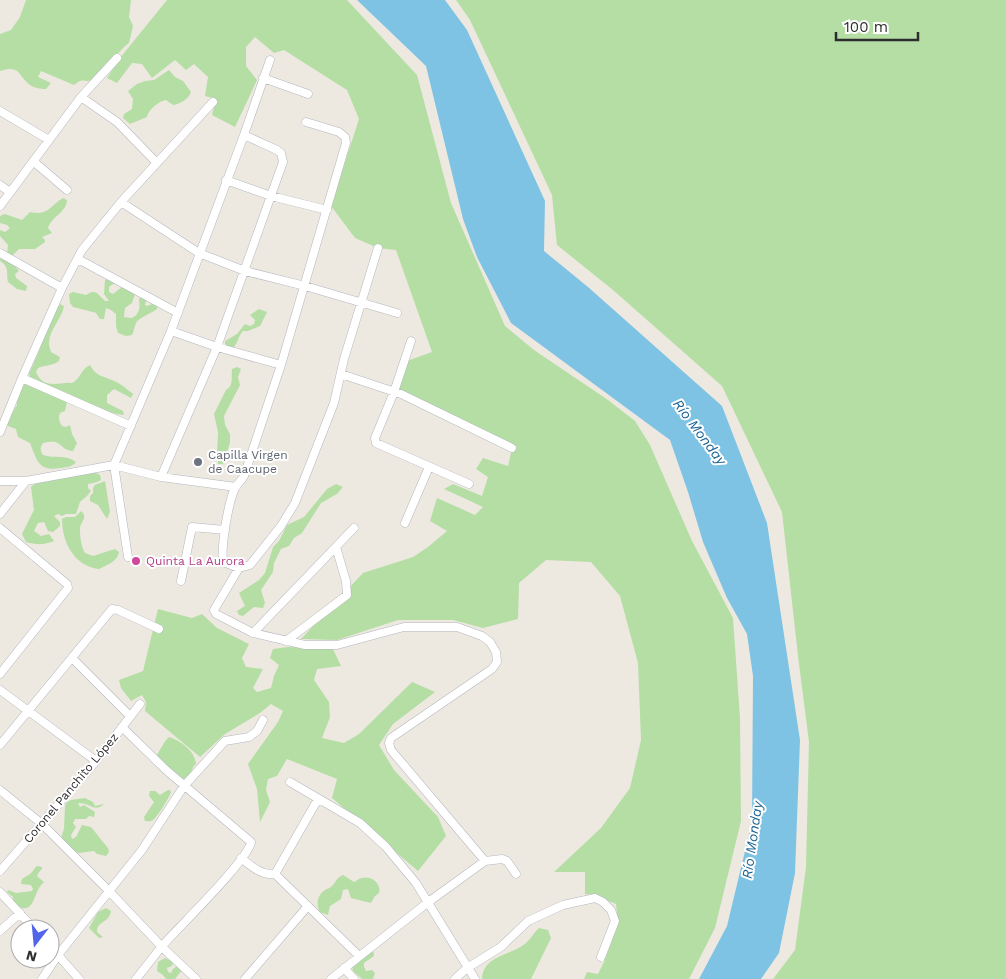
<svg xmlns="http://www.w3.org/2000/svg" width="1006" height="979" font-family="'Work Sans',sans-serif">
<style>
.green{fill:#b4dea3}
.water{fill:#7fc3e4}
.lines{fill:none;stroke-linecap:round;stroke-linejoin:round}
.minor-casing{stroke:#b4b6bf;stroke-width:9}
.minor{stroke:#fff;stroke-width:8}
.worship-dot{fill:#6b7280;stroke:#fff;stroke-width:2}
.hotel-dot{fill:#d1479c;stroke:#fff;stroke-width:2}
.labels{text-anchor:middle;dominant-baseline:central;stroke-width:4;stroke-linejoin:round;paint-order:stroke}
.worship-label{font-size:12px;fill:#5b616d;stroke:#fff;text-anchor:start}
.hotel-label{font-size:12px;fill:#b23c85;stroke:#fff;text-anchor:start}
.street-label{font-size:12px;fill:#2d2d2d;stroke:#fff}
.water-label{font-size:14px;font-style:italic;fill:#1a6394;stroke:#fff}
</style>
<rect width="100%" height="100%" fill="#ede9e1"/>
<path class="green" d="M26 0H131L129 17 133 26 129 43C116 52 106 74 92 80 83 83 84 77 74 85L41 71 38 77 51 83 46 89C41 89 34 88 30 85 18 76 21 64 0 71V34L11 30 20 17Z
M167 0H347L417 75 451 203 505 326 534 350 608 400 635 421 650 445 692 541 733 618 740 718 741 821 715 928 689 979H584L587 972 598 974 604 962 618 925 616 904 594 895 585 894V872H554L601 828 630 788 641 740 638 663 620 596 591 562 546 560 519 583 518 619 483 628 453 620H398L337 640 301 639 363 573 413 557 428 547 447 531 430 521 437 498 475 515 483 507 444 489 453 484 482 496 488 477 476 469 483 458 508 466 512 448 394 392 407 361 432 352 396 250 378 248 355 238 331 206 359 119 347 90 284 50 274 53 255 37 246 47V66L257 80 235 127 212 115 216 99 205 96 208 77 194 64 186 70 175 60 152 78 142 64 132 63 117 83 107 78 120 58Z
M456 0H1006V979H773L795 950 806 867 809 742 798 656 782 512 722 386 613 290 557 245 552 195 470 20Z
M169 70 175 77 183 81 191 92C189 99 180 104 173 105L166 100C159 101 148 110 147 117L130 124 123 118 124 114 132 109 133 99 128 91 137 84 145 81 154 80Z
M63 198 67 200C66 213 52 216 48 228L52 233 42 237 45 240V242L35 249H19L12 256 7 254 8 245 0 236V230L5 232 10 228 7 225 0 223V216L5 214 22 220 30 212C49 216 49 206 63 198Z
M0 259C8 261 14 264 19 271L15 274 16 278 27 286 26 291 17 289 8 282C6 273 10 267 0 261Z
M109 278 117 284H113L109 287V292L113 294 123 286 135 294 132 303 125 308 124 317 131 318C140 315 140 307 139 299L141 297 147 298 145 305 147 306 155 303 157 305V309C152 313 138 318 136 323 134 327 134 332 132 335L126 336 118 333 116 326V314L111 310 106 308 104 319H100L96 313H97L73 307 70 303 69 294 73 292 86 295C95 288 98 294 105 301H109L104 294 105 280Z
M60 304 64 306C62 321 43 334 51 352L60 357 59 361C53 366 45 365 38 368L36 372C42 387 54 384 66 383 71 382 69 384 74 382 81 377 82 368 90 365 97 377 101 375 112 380 120 383 127 389 133 394L131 398 114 389 107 395V403L123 411 124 415 110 413 102 409 31 379 29 374 40 349 43 331Z
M259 309 267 312 260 326 248 331H243C238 336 238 344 232 349L225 344V341L237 334 245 324 250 326 254 324 255 320 250 315Z
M237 367 241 369 238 377 240 385 224 416 225 425 230 434V443L223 464H218L217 454 218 432 214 414 226 390C234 385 231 377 232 369Z
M22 384H27L67 402 65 411 60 413C58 418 59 421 62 426L66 427 70 425 72 434 77 443 73 451C58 450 64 438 43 443 40 447 40 450 43 455 54 459 66 454 76 462 72 467 67 467 61 468 39 472 37 461 30 443L18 437 16 429 5 425 17 405V396Z
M87 471H92L100 475 101 480 97 482 88 484V488L91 491 87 496 80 502 76 514H66L62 516 58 514 54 516 60 522V526L53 532 48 531 44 522 38 523 34 531 41 536 49 534 54 541C44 545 37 545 26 542L22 534 34 510 31 487C41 477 73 478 87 471Z
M105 481 110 512 107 519 98 505 90 501V496L93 493V488L95 485Z
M336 484 343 487 337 494 321 503 302 533 294 538 289 546 281 549 274 563 273 572 261 590 265 603 263 608 254 607 243 616 239 615 237 611 245 606 239 593 259 580 265 573 273 547 279 541 287 525 304 517 327 489Z
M81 511C89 518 80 521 80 529 80 537 81 546 85 553L93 556 115 549 119 552C118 561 107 565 99 569 74 566 62 542 62 519L66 517H75Z
M158 609 192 618 202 614 217 628 249 644 242 658 246 667 263 669 253 688 257 692 271 688 274 676 279 665 270 658 273 649 288 647 333 649 341 666 317 669 314 680 329 702 330 717 322 738 344 743 359 734 412 682 435 692 393 724 379 745 394 770 438 817 446 836 418 871 332 798 337 779 287 759 277 776 268 779 266 790 270 802 260 822 257 789 248 764 278 722 283 711 271 704 260 713 225 734 200 757 145 711 146 702 142 695 131 701 121 688 119 680 143 671Z
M169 737C181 741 195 751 196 764 191 768 193 771 189 775 183 785 173 772 169 767L159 765 157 755C160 750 165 740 169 737Z
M168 790H170L171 792C169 798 158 816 153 820 150 822 149 821 145 821L144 817 154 802 149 796 150 791H155L160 795Z
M85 798 93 802 95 806 104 804C95 813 89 802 78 803L80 807 84 805 95 812 94 817 89 816 86 819H75L73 823 76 827 71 835 72 839 76 837 82 825 91 827 108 848 109 852 106 856 97 854 94 851 79 853 74 851 63 842 61 838 64 829 65 806 67 802 71 800Z
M37 866 42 867V869L39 872 37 876 44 882C42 884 40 886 39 888 34 896 33 913 19 907 14 905 13 902 13 897L7 892 8 890 16 893 32 891 33 889 31 885 21 884C21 877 25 878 30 874 33 872 34 868 37 866Z
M343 875 354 882C357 881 359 878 362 878 372 875 382 885 379 893L375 896 371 903 351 898 348 889 343 890 341 899 330 906 328 915 320 912C316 905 317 895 325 890 328 888 329 889 332 886 336 882 337 877 343 875Z
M106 908 111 911C109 924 97 920 97 932L103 937 99 938 89 928 98 912Z
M539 928 548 930 551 938 531 979H482C483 955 511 956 526 943 531 939 534 932 539 928Z
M371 951 374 953V956L364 963V967L366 971 372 970 375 973 373 979H362L353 971 352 965Z
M165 958 173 962 172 966 167 968 168 972 171 973 173 969 177 966 183 969 175 979H166L163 975 157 971 158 962Z"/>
<path class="water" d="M357 0H445L467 30 545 201 544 251 588 287 722 406 767 523 800 740 795 873 779 953 761 979H699L727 926 752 822 753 676 747 634 727 598 703 542 688 492 670 440 511 323 477 257 463 219 426 66Z"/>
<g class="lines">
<g class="minor-casing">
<path id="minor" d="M263 78 308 94
M81 97 117 122 157 163
M0 111 49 140
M306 122 339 132 345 137 346 143 281 365 244 476C242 480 237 484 235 488 228 503 221 546 223 562L239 568 250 565 281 526 295 503 334 403 344 359 378 248
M244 135 277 150 281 153 283 162 217 347 281 365
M33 161 67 190
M226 180 271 196 327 210
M0 185 10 192
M121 202 199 253 245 271 305 286 397 313
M0 206 81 97 117 58
M0 253 62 288
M78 259 178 313
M171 331 244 135 270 60
M411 341 394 392 375 438 376 443 469 484
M341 374 401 394 512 448
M22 378 131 426
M0 432 22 378 62 288 82 250 121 202 213 102
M0 481H26L114 465 161 477 236 487
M0 514 26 481
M405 523 429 467
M0 528 67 584 68 588 0 674
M128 557 114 465 171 331 217 347 161 477
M239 568 214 610 216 614 253 633 305 645H337L404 627H457L482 636 490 642 496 652 497 662 492 669 391 738 389 743 391 750 485 861
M181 581 192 527 225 530
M253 633 354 528
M286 641 347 595 346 581 336 547
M72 658 130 716
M0 690 96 761
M122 727 166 770 251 842C248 860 179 927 163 945 154 956 145 968 136 979
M0 745 112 609 118 610 159 629
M290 782 360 823 386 847 416 883 475 979
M0 790 42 824 110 892 162 947 196 979
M318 799 275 874 359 956
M241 858C251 866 262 876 275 874
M0 871 96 761 140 704
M0 892 34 929
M0 931 20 913
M50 946 79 979
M344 968 354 979
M42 979 58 955 142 850 184 786 225 741 249 737 257 731 263 720
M245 979 308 906
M331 979 427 903 485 861 502 859 507 861 516 874
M455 979 467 968 501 947 528 921 563 905 595 898 603 902 611 910 615 921 601 957"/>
</g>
<use href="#minor" class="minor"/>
</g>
<circle class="worship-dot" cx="198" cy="462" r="5"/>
<circle class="hotel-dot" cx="136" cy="561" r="5"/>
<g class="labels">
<g class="worship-label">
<text x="208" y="455">Capilla Virgen<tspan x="208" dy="14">de Caacupe</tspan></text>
</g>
<g class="hotel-label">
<text x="146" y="561">Quinta La Aurora</text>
</g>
<g class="street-label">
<text transform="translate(71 788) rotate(-50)">Coronel Panchito López</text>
</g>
<g class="water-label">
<text transform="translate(700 432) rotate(53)">Río Monday</text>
<text transform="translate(752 840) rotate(-82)">Río Monday</text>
</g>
</g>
<g transform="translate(35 944) rotate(196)"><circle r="24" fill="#ffffff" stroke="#ababab"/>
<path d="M0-4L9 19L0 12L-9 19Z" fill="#5165ea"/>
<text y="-8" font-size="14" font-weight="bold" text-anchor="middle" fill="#2d2d2d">N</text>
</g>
<path d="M836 32v8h82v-8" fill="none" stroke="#2d2d2d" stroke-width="2.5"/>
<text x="844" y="32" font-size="15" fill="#2d2d2d" stroke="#ffffff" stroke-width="4" paint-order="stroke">100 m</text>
</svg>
